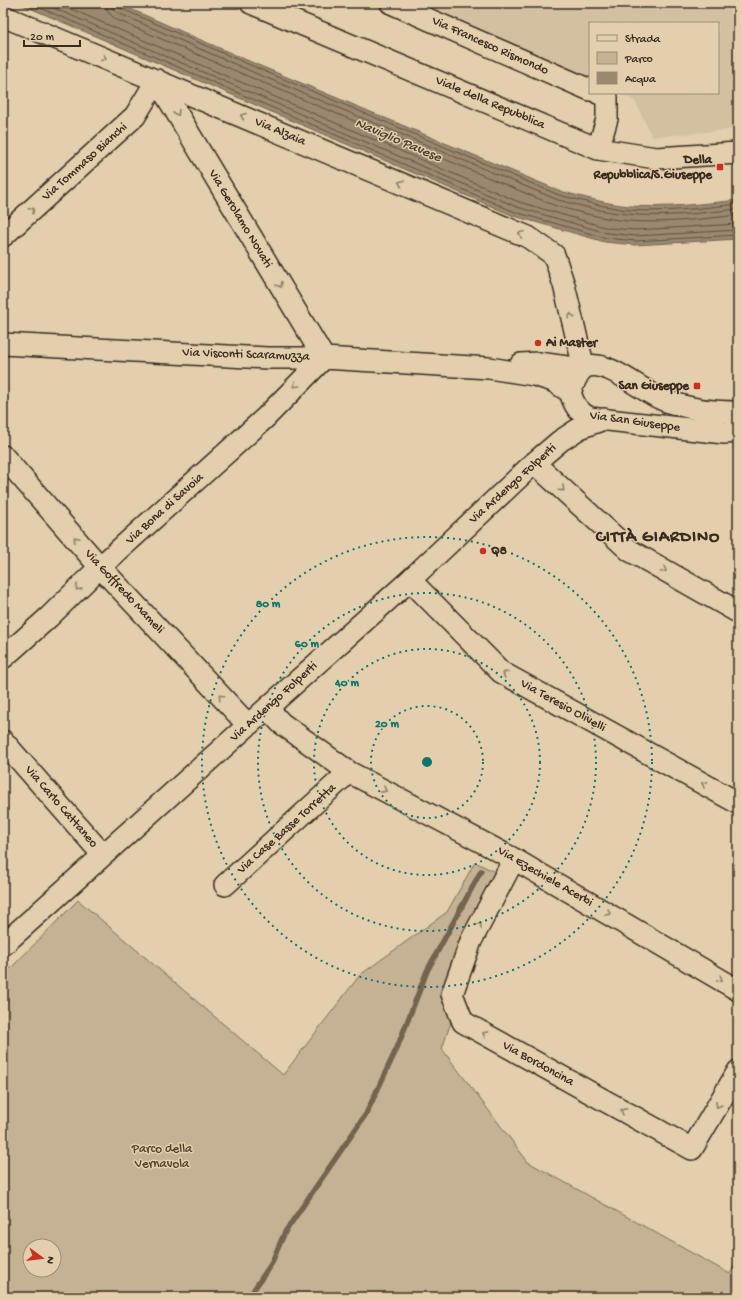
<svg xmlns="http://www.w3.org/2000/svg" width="741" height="1300" font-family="'Gochi Hand',sans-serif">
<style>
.built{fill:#d3c0a0}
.green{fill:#c5b193;stroke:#806e58;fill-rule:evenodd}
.water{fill:#9a886f;stroke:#74624f}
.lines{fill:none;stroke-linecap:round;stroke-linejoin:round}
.shore{stroke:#61503e;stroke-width:1}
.stream{stroke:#74624f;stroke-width:5.5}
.minor-casing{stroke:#3b2a1e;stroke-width:24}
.minor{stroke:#e3cfad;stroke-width:21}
.oneway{stroke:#8f7c66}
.ring{fill:none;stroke:#0f766e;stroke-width:2;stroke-dasharray:2 4}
.poi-dot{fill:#c8321e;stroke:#e3cfad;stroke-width:1.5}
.labels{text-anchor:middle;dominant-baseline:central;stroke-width:3;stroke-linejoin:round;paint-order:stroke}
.street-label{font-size:13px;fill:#3b2a1e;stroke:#e3cfad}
.poi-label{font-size:13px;font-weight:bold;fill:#3b2a1e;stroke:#e3cfad;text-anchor:end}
.park-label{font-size:13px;fill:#503e30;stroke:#e3cfad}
.water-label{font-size:14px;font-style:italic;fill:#4e3d2e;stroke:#e3cfad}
.district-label{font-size:17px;font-weight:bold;letter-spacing:1px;fill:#3b2a1e;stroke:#e3cfad}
.centre{fill:#0f766e;stroke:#e3cfad;stroke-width:2}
.ring-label{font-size:12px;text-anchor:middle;font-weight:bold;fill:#0f766e;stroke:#e3cfad;stroke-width:3;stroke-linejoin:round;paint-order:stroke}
</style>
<rect width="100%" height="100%" fill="#e3cfad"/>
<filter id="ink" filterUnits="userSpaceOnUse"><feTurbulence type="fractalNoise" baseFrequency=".025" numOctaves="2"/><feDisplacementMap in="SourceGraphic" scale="8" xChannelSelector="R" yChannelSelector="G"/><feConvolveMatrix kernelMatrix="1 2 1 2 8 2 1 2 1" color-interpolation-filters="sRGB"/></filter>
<g filter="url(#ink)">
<path class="built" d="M419 3H738V129L652 137 635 101 618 93H718V23H590V81Z"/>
<path class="green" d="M475 862 509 879 473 956 442 1049 528 1162 730 1274 738 1258V1297H3V976L78 900 283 1075 360 975 447 912ZM30 1246H54V1270H30Z"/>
<path class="water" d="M18 3H117L258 65 560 191C583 197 607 204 630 206 666 208 702 204 738 200V239L635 245 605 242 514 216Z"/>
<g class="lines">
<path class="shore" d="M29 3 515 212 606 238 636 241 738 235
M42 3 517 207 607 233 636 236 738 230
M57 3 519 202 608 228 636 230 738 224
M106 3 108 12 115 19 252 78 556 206C579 212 604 219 628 221 665 224 701 219 738 215
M112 3 113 9 118 13 255 73 558 200C581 206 604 212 627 214 664 218 701 213 738 209
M117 3 120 8 257 68 559 195C582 201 605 207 628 210 664 213 702 208 738 204"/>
<path class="stream" d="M249 1297 271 1264 285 1232 366 1114 397 1048 427 971 481 871"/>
<g class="minor-casing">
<path id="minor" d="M251 3 598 149 656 158 738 153
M391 3 590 90
M3 16 528 237 554 255 564 285 584 368
M598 93 607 97V119L598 149
M3 236 135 116 157 80
M3 344 267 358H324L489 368 534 375 553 381 570 392
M521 364 538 363 582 369
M738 412C719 412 699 411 680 405 671 403 660 399 652 394 635 385 607 362 589 366 578 368 574 384 570 392 574 405 578 412 590 418L724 433 738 432
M3 456 100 567 248 725
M534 463 629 550 738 612
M410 580 501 672 738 803
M3 658 49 617 100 567 265 418 324 358 157 80
M267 708 281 723 349 772 514 859 738 990
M3 741 103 855
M514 859 471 941 452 994 463 1022 692 1149 738 1071
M225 885 349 772
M3 945 410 580 534 463 560 441 580 428 604 419"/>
</g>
<use href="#minor" class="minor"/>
</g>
<defs><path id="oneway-chevron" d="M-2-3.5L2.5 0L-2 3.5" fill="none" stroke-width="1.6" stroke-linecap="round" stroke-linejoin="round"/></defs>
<g class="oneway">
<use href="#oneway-chevron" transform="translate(104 58) rotate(23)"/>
<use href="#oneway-chevron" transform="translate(177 113) rotate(59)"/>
<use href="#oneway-chevron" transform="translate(243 116) rotate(-157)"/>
<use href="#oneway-chevron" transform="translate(401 183) rotate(-157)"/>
<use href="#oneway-chevron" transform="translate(32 210) rotate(-42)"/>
<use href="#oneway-chevron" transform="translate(521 234) rotate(-157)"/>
<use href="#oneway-chevron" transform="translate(280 285) rotate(59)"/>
<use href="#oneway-chevron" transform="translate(571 316) rotate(-104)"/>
<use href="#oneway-chevron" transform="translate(296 385) rotate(134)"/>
<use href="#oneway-chevron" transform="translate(562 489) rotate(42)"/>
<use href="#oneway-chevron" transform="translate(76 539) rotate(-131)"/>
<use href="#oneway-chevron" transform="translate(664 570) rotate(30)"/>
<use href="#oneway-chevron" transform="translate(78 588) rotate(136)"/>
<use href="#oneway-chevron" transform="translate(505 674) rotate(-147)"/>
<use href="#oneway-chevron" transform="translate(221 697) rotate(-133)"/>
<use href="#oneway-chevron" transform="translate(704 784) rotate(-151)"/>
<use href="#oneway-chevron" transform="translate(384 790) rotate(28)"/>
<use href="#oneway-chevron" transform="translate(608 913) rotate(30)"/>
<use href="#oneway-chevron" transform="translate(479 925) rotate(-62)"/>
<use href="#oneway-chevron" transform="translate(720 979) rotate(30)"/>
<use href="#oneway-chevron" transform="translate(485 1034) rotate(-151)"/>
<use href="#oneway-chevron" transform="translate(718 1105) rotate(120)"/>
<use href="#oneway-chevron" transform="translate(623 1111) rotate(-151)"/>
</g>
</g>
<g class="ring">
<circle cx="427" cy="762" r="56"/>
<circle cx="427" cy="762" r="113"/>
<circle cx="427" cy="762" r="169"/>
<circle cx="427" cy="762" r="225"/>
</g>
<g class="poi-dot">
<rect x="716" y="163" width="8" height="8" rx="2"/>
<circle cx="538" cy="343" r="4"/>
<rect x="693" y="382" width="8" height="8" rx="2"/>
<circle cx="483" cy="551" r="4"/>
</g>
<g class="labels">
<g class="street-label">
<text transform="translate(490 46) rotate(24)">Via Francesco Rismondo</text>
<text transform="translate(490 103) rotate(23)">Viale della Repubblica</text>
<text transform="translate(280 132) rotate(23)">Via Alzaia</text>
<text transform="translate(85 162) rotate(-42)">Via Tommaso Bianchi</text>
<text transform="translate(240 219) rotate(59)">Via Gerolamo Novati</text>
<text transform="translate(246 355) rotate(2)">Via Visconti Scaramuzza</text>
<text transform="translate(635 422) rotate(8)">Via San Giuseppe</text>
<text transform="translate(513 484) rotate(-42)">Via Ardengo Folperti</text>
<text transform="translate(165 509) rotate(-42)">Via Bona di Savoia</text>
<text transform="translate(124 592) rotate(47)">Via Goffredo Mameli</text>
<text transform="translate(274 702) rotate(-42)">Via Ardengo Folperti</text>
<text transform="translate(563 706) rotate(29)">Via Teresio Olivelli</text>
<text transform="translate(61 807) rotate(49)">Via Carlo Cattaneo</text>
<text transform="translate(287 829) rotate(-42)">Via Case Basse Torretta</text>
<text transform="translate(545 877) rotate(30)">Via Ezechiele Acerbi</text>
<text transform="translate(538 1064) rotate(29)">Via Bordoncina</text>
</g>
<g class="poi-label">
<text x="712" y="160">Della<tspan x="712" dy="15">Repubblica/S.Giuseppe</tspan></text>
<text x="546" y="343" text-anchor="start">Ai Master</text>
<text x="689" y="386">San Giuseppe</text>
<text x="491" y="551" text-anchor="start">Q8</text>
</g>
<g class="park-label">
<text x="162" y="1149">Parco della<tspan x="162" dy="15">Vernavola</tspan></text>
</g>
<g class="water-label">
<text transform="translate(398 141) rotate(23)">Naviglio Pavese</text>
</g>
<g class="district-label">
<text x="658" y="538">CITTÀ GIARDINO</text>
</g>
</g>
<circle cx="427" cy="762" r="6" class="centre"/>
<g class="ring-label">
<text x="268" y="607">80 m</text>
<text x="307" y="647">60 m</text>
<text x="347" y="686">40 m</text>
<text x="387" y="727">20 m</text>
</g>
<rect width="741" height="1300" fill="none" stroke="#e3cfad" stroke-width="16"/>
<rect x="8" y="8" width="725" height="1284" fill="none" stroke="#3b2a1e" stroke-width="1.5" filter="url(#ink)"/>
<rect x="589" y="22" width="130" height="72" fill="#e3cfad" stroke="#a08d74"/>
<rect x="597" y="35" width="20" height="6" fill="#e3cfad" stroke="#a08d74"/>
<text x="625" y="42" font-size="12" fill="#3b2a1e">Strada</text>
<rect x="597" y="52" width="20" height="12" fill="#c5b193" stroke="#a08d74"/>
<text x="625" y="62" font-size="12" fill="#3b2a1e">Parco</text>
<rect x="597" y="72" width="20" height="12" fill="#9a886f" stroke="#a08d74"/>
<text x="625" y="82" font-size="12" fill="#3b2a1e">Acqua</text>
<g transform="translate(42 1258) rotate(105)"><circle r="19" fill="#e3cfad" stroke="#a08d74"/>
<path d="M0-3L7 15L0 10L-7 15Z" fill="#c8321e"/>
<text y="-6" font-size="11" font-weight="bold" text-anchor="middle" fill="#3b2a1e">N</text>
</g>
<path d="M24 40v6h56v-6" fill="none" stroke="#3b2a1e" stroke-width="2"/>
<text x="30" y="40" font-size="12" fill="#3b2a1e" stroke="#e3cfad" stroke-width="3" paint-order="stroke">20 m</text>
</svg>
